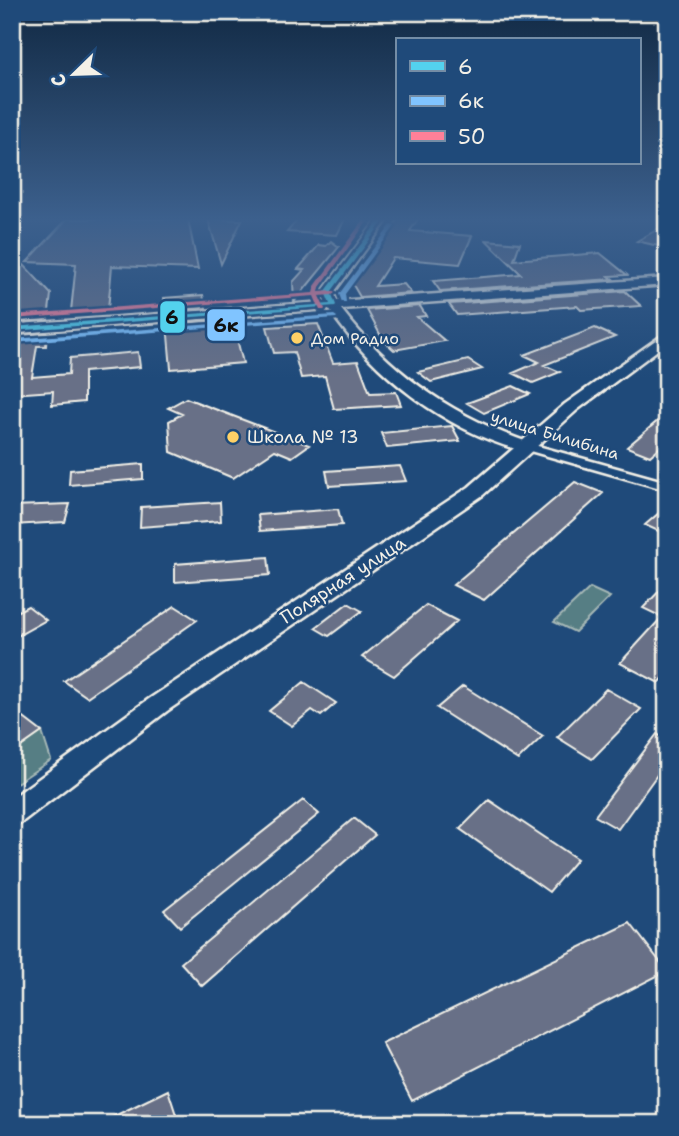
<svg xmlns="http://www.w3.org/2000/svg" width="679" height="1136" font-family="'Shantell Sans',sans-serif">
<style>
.green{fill:#577e84;stroke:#a6b8b6;stroke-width:2}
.building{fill:#677087;stroke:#f4f1e8;stroke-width:2}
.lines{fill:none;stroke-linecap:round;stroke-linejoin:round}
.minor-casing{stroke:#f4f1e8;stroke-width:5}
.tertiary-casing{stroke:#f4f1e8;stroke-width:5}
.secondary-casing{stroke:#f4f1e8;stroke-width:5}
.minor{fill:#1f4a7a;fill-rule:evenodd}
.tertiary{fill:#1f4a7a;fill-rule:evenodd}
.secondary{fill:#1f4a7a;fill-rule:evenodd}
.bus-1-casing{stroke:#1f4a7a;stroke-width:5}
.bus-2-casing{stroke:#1f4a7a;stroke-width:5}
.bus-3-casing{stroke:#1f4a7a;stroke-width:5}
.bus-1{fill:#53d2ee;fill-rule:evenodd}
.bus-2{fill:#80c4ff;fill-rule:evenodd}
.bus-3{fill:#ff8098;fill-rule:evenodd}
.poi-dot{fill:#ffd166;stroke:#1f4a7a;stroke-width:2.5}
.labels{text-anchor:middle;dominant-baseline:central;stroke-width:5;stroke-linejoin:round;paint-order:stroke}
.far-poi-label{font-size:16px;fill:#f4f1e8;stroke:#1f4a7a;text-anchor:start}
.far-street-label{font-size:16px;fill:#f4f1e8;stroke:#1f4a7a}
.poi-label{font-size:18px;fill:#f4f1e8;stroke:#1f4a7a;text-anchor:start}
.street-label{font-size:18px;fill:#f4f1e8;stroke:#1f4a7a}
.line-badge{stroke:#1f4a7a;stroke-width:2.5}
.pale-badge-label{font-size:19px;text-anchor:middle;font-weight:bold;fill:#111}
</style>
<rect width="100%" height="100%" fill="#1f4a7a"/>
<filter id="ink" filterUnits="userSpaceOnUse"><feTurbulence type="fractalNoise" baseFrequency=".0143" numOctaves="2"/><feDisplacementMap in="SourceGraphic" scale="14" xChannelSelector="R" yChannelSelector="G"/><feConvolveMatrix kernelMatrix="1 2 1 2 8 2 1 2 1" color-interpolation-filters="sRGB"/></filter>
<g filter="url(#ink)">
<path class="green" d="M590 588 610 597 575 632 554 622Z
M42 732 51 760 12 786V753Z"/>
<path class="building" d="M67 219H188L198 269 112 266 108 309 71 311 76 264 27 262Z
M208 219 242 220 221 264 217 250Z
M298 219H345L337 235 287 232Z
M398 219H418L410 231 472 236 460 264 393 258 375 286 404 284 411 293 360 297 353 285Z
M667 224V248L637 241Z
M486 240 520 243 514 260 600 253 627 275 609 276 613 279 440 291 433 281 521 274Z
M331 241 339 247 294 302 293 282 304 270 298 269 319 245 326 246Z
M24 265 51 294 48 320 12 322V269H20Z
M625 291 641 306 581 310 577 306 457 315 449 304Z
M203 295 206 308 165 311 164 298Z
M420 306 426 316 417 317 445 341 394 350 383 340 367 310Z
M209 321 210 325 233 323 243 363 171 369 167 324Z
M318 324 333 363 358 361 370 393 396 392 401 405 334 409 325 376 301 378 294 352 274 353 267 327Z
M595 328 615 337 544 365 560 372 533 383 513 373 539 362 524 355Z
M47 333 46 346H37L32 377 69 374 70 358 138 352 140 367 84 372V402L52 405 53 391 12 394V336Z
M468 360 482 369 431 382 418 372Z
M513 386 530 394 484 413 467 403Z
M186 398 246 421 309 445 292 457 275 450 233 478 171 452 169 421 182 414 168 408Z
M667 413V441L650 456 627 447Z
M452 426 460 441 387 448 381 433Z
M143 464V479L69 485 70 470Z
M400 466 406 481 329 486 326 471Z
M575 482 603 493 484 600 453 585Z
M220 502 221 521 140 527 141 507Z
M70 504 65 522 12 525V506Z
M667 506V535L645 525Z
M338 509 342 525 260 531 258 515Z
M268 557 270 575 175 582V564Z
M667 583V674L659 683 620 663 662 617 643 608Z
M348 603 362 611 329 636 315 628Z
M426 605 457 621 394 676 362 657Z
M28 606 46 620 12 639V614Z
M175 606 197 620 87 697 64 681Z
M304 682 336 703 321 716 312 710 292 726 269 711Z
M463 686 543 736 518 760 437 708Z
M606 689 641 709 592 759 557 737Z
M12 709 42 732 12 753Z
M657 734 667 740V761L618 829 595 816Z
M303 800 319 814 180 927 164 910Z
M489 800 577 859 549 892 460 829Z
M354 818 375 835 202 986 181 963Z
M630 923 667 971 412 1101 382 1043Z
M168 1090 179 1124H98Z"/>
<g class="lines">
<g class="minor-casing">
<path id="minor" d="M527 443 667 482V490L523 449V445Z"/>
</g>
<g class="tertiary-casing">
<path id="tertiary" d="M378 219H388L334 292 337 301 667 278V285L341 309C391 374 455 418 533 444L535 447 527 452C447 432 375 377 329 309L12 333V325L325 302 322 292Z"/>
</g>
<g class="secondary-casing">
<path id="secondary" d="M667 332V343L577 410 483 495 167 711 22 822 12 825V798L149 699 469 487 565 404Z"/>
</g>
<use href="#minor" class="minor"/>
<use href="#tertiary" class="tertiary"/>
<use href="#secondary" class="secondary"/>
<g class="bus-1-casing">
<path id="bus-1" d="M380 219H385L331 292 336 305 335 306 12 331V327L330 304 325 292Z"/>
</g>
<g class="bus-2-casing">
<path id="bus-2" d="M391 225 395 226 345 294 346 302H342L339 294Z
M334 315 337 317 336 318 12 343 13 339Z"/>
</g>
<g class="bus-3-casing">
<path id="bus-3" d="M364 219H369L320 287 319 292 332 291 335 293 332 295 319 296 325 309 324 310H320L314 296 12 319V315L313 293 315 286Z"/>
</g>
<use href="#bus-1" class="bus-1"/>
<use href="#bus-2" class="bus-2"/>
<use href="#bus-3" class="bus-3"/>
</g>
</g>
<linearGradient id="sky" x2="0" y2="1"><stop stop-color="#112943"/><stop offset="0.58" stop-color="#3c608d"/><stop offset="1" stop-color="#3c608d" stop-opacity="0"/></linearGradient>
<rect width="679" height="378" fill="url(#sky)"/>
<g class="poi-dot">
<circle cx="297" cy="338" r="7"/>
<circle cx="233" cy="437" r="7"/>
</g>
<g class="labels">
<g class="far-poi-label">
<text x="311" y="338">Дом Радио</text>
</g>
<g class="far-street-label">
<text transform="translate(555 435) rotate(17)">улица Билибина</text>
</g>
<g class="poi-label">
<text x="247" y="437">Школа № 13</text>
</g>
<g class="street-label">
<text transform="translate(343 580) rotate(-33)">Полярная улица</text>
</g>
</g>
<g class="line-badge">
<rect x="159" y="300" width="27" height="34" rx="7" fill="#53d2ee"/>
<rect x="206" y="308" width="40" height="34" rx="7" fill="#80c4ff"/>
</g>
<g class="pale-badge-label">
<text x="172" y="324">6</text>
<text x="226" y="332">6к</text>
</g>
<rect width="679" height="1136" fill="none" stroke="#1f4a7a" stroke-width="42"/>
<rect x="21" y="21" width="637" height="1094" fill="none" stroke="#f4f1e8" stroke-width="2.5" filter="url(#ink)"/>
<rect x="396" y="38" width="245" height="126" fill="#1f4a7a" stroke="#748da6" stroke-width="2"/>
<rect x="410" y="61" width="35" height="10" fill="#53d2ee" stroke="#748da6" stroke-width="2"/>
<text x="458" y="74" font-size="21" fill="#f4f1e8">6</text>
<rect x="410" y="96" width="35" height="10" fill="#80c4ff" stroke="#748da6" stroke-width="2"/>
<text x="458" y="108" font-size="21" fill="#f4f1e8">6к</text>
<rect x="410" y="131" width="35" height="10" fill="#ff8098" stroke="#748da6" stroke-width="2"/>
<text x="458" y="144" font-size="21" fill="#f4f1e8">50</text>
<g transform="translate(74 74) rotate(247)" stroke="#1f4a7a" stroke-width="5" paint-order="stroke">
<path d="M0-5L12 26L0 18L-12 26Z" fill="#f4f1e8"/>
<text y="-10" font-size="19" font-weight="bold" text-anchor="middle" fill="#f4f1e8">С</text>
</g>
</svg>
